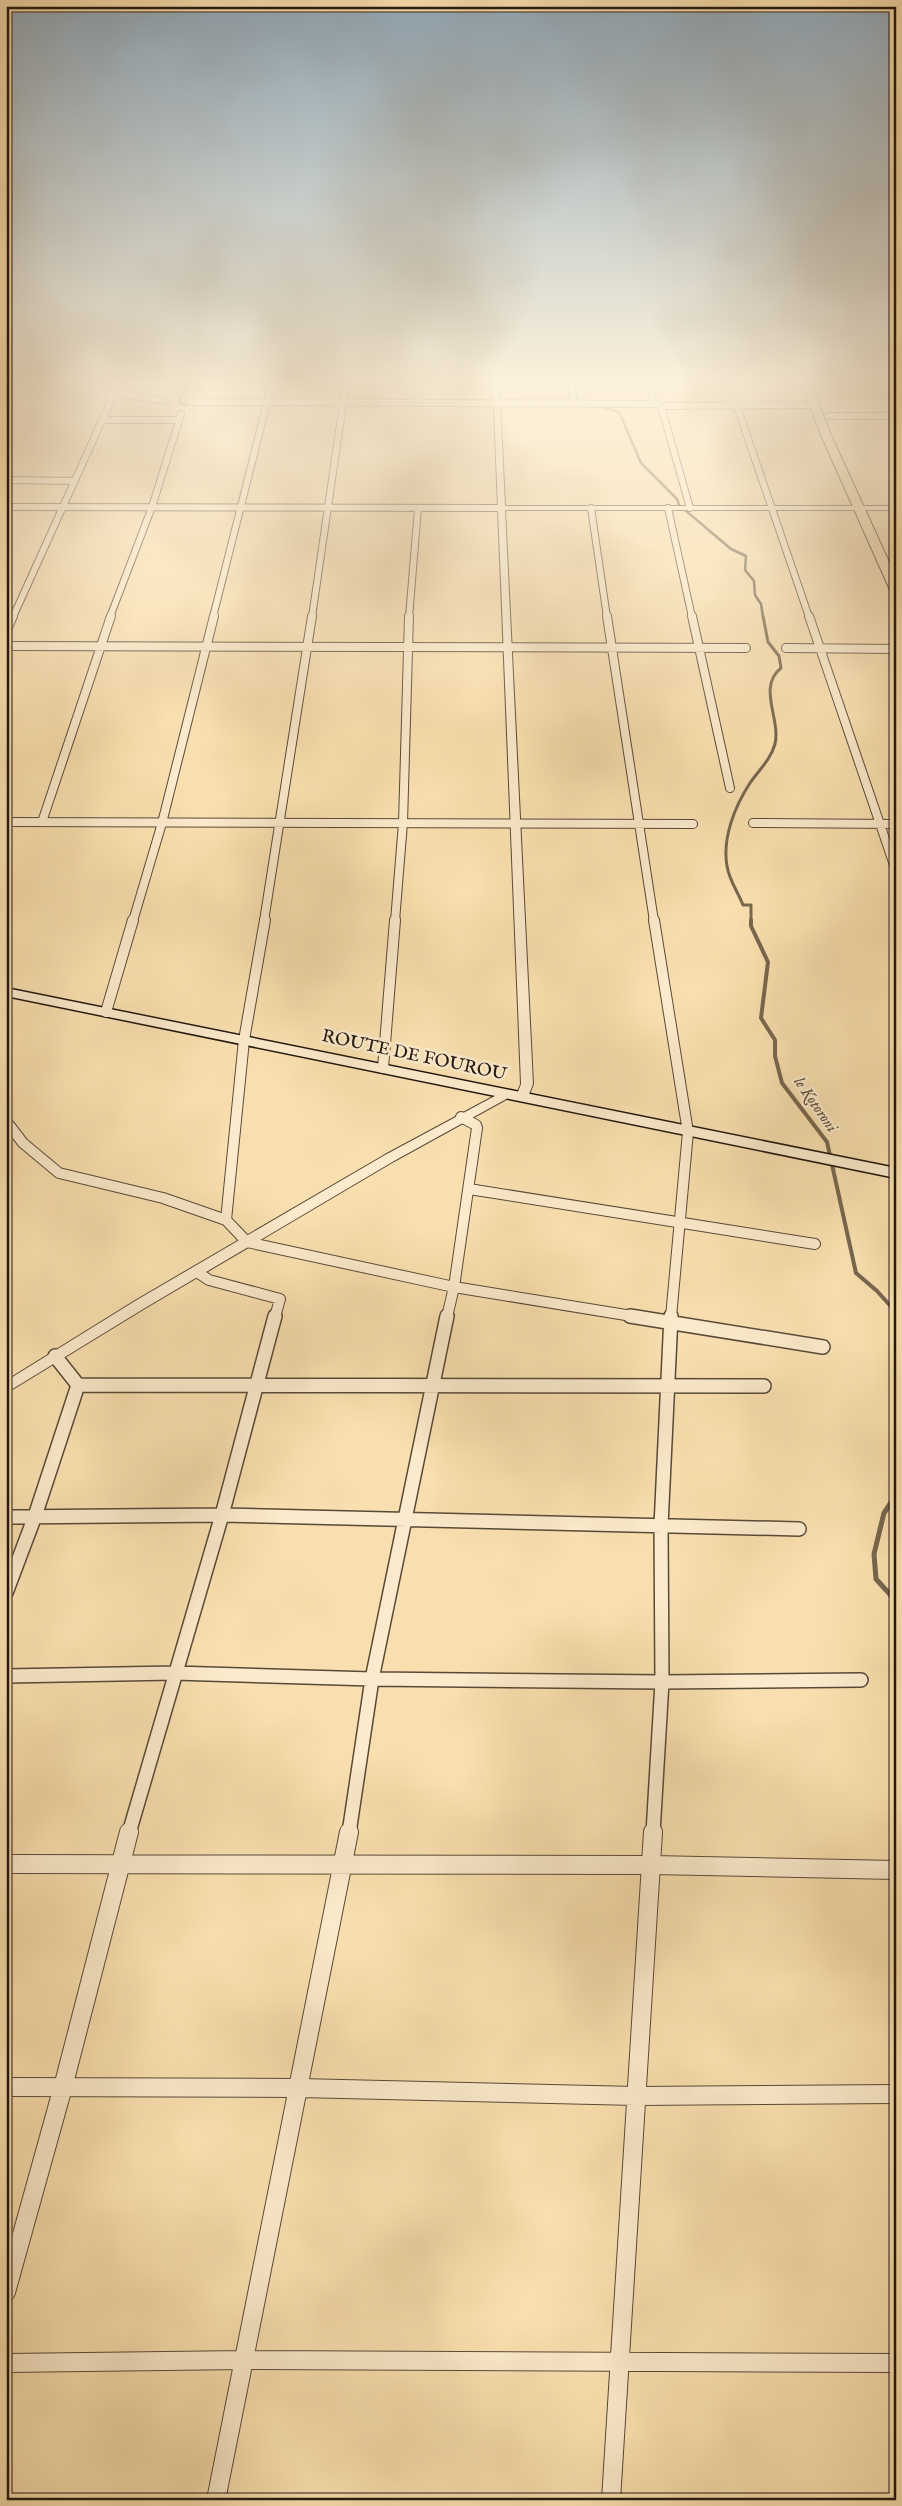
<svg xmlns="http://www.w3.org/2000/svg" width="902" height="2506" font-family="'IM FELL English',serif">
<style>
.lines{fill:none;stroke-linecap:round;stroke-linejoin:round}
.stream-far3{stroke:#77674f;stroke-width:2.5}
.stream-far2{stroke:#77674f;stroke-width:3}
.stream-far1{stroke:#77674f;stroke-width:4}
.stream{stroke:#77674f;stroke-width:5}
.minor-far4-casing{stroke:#584a38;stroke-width:8}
.minor-far3-casing{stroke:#584a38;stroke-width:10}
.minor-far2-casing{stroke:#584a38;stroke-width:12}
.minor-far1-casing{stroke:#584a38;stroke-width:16}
.minor-casing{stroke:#584a38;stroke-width:20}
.tertiary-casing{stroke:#584a38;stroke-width:2}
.secondary-casing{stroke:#221810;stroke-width:3}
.trunk-casing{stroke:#221810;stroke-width:2}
.minor-far4{stroke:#fbeacb;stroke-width:6}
.minor-far3{stroke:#fbeacb;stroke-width:8}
.minor-far2{stroke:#fbeacb;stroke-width:10}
.minor-far1{stroke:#fbeacb;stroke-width:13}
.minor{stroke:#fbeacb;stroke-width:18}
.tertiary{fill:#fbeacb;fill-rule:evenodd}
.secondary{fill:#fbeacb;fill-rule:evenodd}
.trunk{fill:#f9dfaf;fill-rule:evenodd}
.labels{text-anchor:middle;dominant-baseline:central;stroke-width:5;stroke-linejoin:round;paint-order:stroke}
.far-water-label{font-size:16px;font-style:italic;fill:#5b4c3a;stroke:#fbeacb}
.street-label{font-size:18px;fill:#221810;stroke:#fbeacb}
</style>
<rect width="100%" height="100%" fill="#f9dfaf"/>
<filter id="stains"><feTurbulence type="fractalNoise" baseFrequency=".004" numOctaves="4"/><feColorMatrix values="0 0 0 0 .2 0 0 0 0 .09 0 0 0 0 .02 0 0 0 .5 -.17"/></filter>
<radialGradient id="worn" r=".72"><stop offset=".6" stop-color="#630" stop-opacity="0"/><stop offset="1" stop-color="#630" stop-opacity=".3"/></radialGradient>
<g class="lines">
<path class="stream-far3" d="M187 383 179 402 183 405H267
M576 383 578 402
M600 406 619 412 641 463 677 499 679 505 731 549 746 556 745 570 754 581 755 595 761 604 763 617"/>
<path class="stream-far2" d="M751 921V905H743C738 892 729 880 727 866 722 838 735 806 750 783 759 770 771 759 775 744 781 719 757 687 781 668L779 656 768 642 763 616"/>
<path class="stream-far1" d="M751 920V926L768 962 761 1018 775 1040V1056L782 1083 827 1142 856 1273 877 1291 896 1312"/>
<path class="stream" d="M896 1495 884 1513 874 1554 876 1579 896 1601"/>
<g class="minor-far4-casing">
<path id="minor-far4" d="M195 383 188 401 190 402 656 404
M571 383 574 403
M649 383 654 402 661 406 815 405
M729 383 809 617
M6 393H115L165 401
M418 402 419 383
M661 406 690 508
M828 416H896
M103 420H179
M6 480 75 481
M6 507 503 508
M591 508 607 617
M668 508 692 617
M13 617 119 383
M110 617 152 507 181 414
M213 617 272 383
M312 617 346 383
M409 617 418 508"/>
</g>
<g class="minor-far3-casing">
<path id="minor-far3" d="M607 616 654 921
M692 616 730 788
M809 616 896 871
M6 632 13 616
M6 646 746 648
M786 648 896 649
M6 822 693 824
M42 822 111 616
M753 823 896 824
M133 921 162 823 214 616
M264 921 312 616
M395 921 403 823 409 616"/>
</g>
<g class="minor-far2-casing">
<path id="minor-far2" d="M265 920 244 1040 226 1220 247 1242 454 1287 638 1317
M654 920 688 1132 671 1317
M106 1012 133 920
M383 1068 395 920
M6 1121 23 1143 59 1173 163 1198 226 1220
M469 1189 815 1244
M197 1272 209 1280 280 1299 275 1317
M447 1317 454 1287 477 1128 476 1125 461 1117"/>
</g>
<g class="minor-far1-casing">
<path id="minor-far1" d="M630 1316 823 1347
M78 1385 764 1386
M6 1517 222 1515 799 1529
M6 1593 35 1516 78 1385 55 1356
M6 1676 175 1673 372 1679 662 1682 861 1680
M129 1833 222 1515 275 1316
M349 1833 372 1679 447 1316
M653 1833 662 1682 661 1526 671 1316"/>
</g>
<g class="minor-casing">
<path id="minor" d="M6 1864 652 1865 896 1870
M6 2087 300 2088 636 2096 896 2094
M6 2292 63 2087 129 1832
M6 2363 245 2360 896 2363
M216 2500 349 1832
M611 2500 653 1832"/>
</g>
<g class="tertiary-casing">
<path id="tertiary" d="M493 383H499L505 506H896V510H505L533 1084 528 1097 522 1101 516 1097 521 1084Z
M506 1090 512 1094 510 1097 394 1161 145 1308 6 1393V1381L135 1301 385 1155Z"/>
</g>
<g class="secondary-casing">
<path id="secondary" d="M6 988 896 1168V1178L6 996Z"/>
</g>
<g class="trunk-casing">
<path id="trunk" d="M802 383H811L830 433 896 577V593L890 590 820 433Z"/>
</g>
<use href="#minor-far4" class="minor-far4"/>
<use href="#minor-far3" class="minor-far3"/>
<use href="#minor-far2" class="minor-far2"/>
<use href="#minor-far1" class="minor-far1"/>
<use href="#minor" class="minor"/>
<use href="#tertiary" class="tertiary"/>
<use href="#secondary" class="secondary"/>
<use href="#trunk" class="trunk"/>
</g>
<linearGradient id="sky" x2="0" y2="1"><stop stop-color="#91aabc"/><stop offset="0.52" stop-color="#fcf1db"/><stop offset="1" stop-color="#fcf1db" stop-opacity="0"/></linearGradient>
<rect width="902" height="734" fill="url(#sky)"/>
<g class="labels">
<g class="far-water-label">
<text transform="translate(815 1105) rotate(55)">le Kotoroni</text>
</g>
<g class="street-label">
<text transform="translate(414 1056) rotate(12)">ROUTE DE FOUROU</text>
</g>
</g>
<rect width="902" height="2506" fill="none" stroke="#f9dfaf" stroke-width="25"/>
<rect x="8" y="8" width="887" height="2491" fill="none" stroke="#221810" stroke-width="2.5"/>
<rect x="12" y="12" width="877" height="2481" fill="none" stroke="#221810"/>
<rect width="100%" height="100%" filter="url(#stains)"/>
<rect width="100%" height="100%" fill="url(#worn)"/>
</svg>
